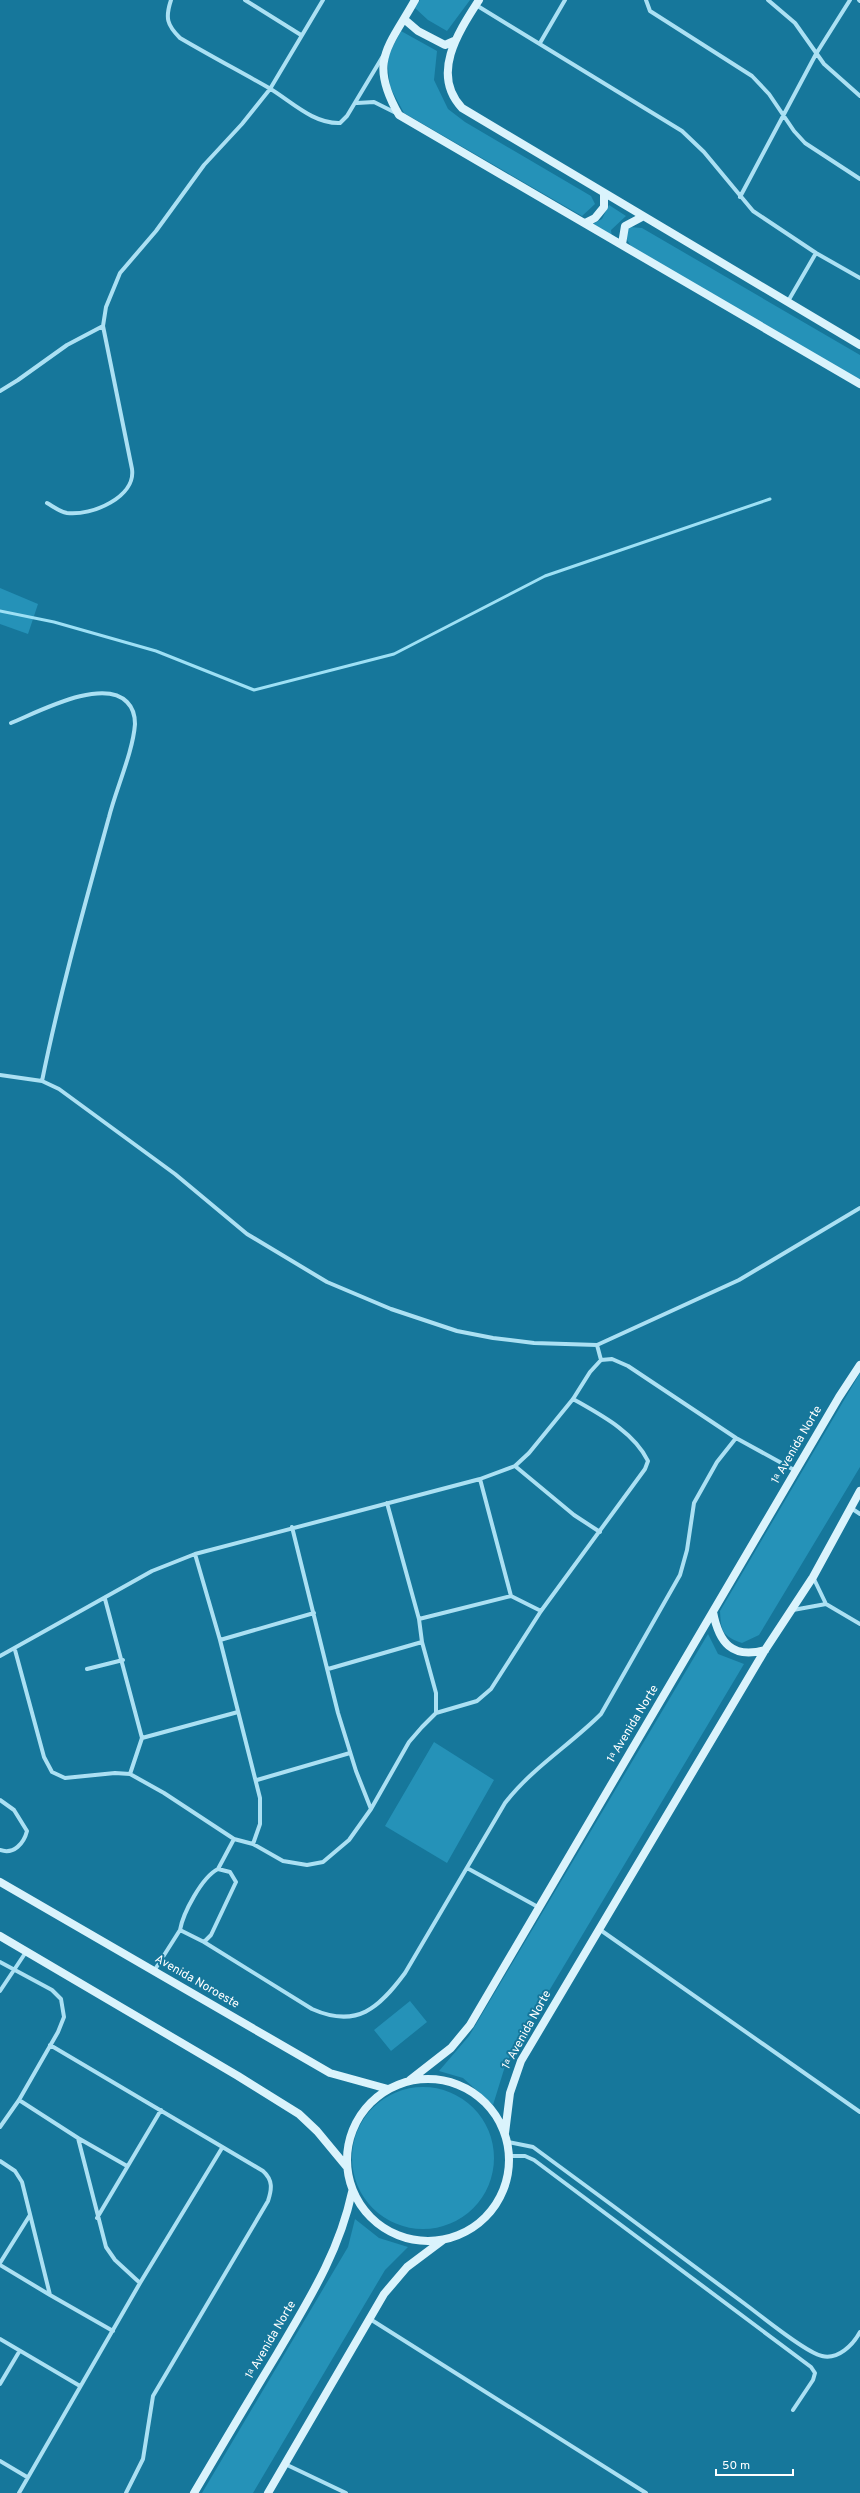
<svg xmlns="http://www.w3.org/2000/svg" width="860" height="2493" font-family="Overpass,sans-serif">
<style>
.green{fill:#2592b8}
.lines{fill:none;stroke-linecap:round;stroke-linejoin:round}
.stream{stroke:#9de0f5;stroke-width:3}
.street{stroke:#abe0f3;stroke-width:4}
.secondary{stroke:#daf3fc;stroke-width:8}
.labels{text-anchor:middle;dominant-baseline:central;stroke-width:4;stroke-linejoin:round;paint-order:stroke}
.street-label{font-size:12px;fill:#fff;stroke:#16779b}
</style>
<rect width="100%" height="100%" fill="#16779b"/>
<path class="green" d="M420 0H470L447 31 428 20 415 8Z
M401 31 437 51 434 80 448 109 465 122 591 196 595 204 582 216 404 113 390 87 387 58Z
M609 205 626 216 611 230 612 238 591 225 602 219Z
M629 227 642 228 860 355V381L634 251 624 235Z
M0 588 38 604 28 634 0 624Z
M860 1373V1467L759 1635 742 1643C722 1636 721 1631 720 1611Z
M708 1634 718 1654 744 1664 506 2063 493 2105 463 2078 439 2071 469 2036Z
M434 1742 494 1780 447 1863 385 1826Z
M410 2001 427 2022 391 2051 374 2030Z
M352 2158a71 71 0 1 1 142 0a71 71 0 1 1-142 0Z
M355 2219 379 2238 408 2247 385 2270 253 2493H202L348 2247Z"/>
<g class="lines">
<path class="stream" d="M0 611 54 622 156 651 254 690 394 654 545 576 770 499"/>
<path class="street" d="M171 0C165 18 167 25 180 38 209 55 239 71 269 88 291 101 313 124 340 123L347 116 383 56
M245 0 301 35
M646 0 650 11 752 76 769 94 794 131 805 143 860 179
M768 0 795 23 824 64 860 96
M859 0 860 1
M476 5 682 131 704 152 753 211 816 253 860 278
M540 43 565 0
M357 103 374 102 396 113
M740 197 816 54 850 0
M787 303 816 253
M0 391 18 380 67 345 103 326 106 307 120 273 156 231 204 165 242 124 270 89 323 0
M47 503C54 507 60 512 67 513 92 516 136 497 132 469L103 326
M11 723C38 712 103 677 127 702 133 708 135 716 135 724 133 752 116 789 109 817 85 904 60 992 42 1081
M0 1075 42 1081 59 1089 175 1174 247 1234 327 1282 391 1309 457 1331 493 1338 534 1343 597 1345 739 1280 860 1208
M597 1345 601 1360
M515 1466 574 1515 600 1532
M480 1479 511 1596 541 1611
M387 1503 419 1619 422 1642 436 1693V1713
M851 1508 860 1514
M292 1527 338 1713 356 1771 371 1809
M195 1554 220 1640 260 1798V1824L253 1844
M813 1577 826 1604 860 1624
M105 1599 142 1738 130 1774
M793 1610 826 1604
M419 1619 511 1596
M220 1640 314 1613
M15 1650 44 1757 52 1772 65 1778 115 1773 130 1774 164 1793 234 1839 253 1844 283 1861 307 1865 323 1862 349 1840 371 1809 409 1742 422 1727 436 1713 477 1701 491 1689 541 1611 645 1469 648 1461C634 1432 601 1415 573 1399
M0 1656 152 1571 195 1554 480 1479 515 1466 529 1453 573 1399 590 1372 601 1360 612 1359 628 1366 736 1438 796 1471
M87 1669 123 1660
M328 1669 422 1642
M142 1738 238 1712
M257 1780 350 1753
M0 1800 14 1810 27 1831C24 1843 14 1855 0 1850
M467 1868 538 1907
M218 1869 230 1872 236 1882 211 1935 204 1942 180 1930C183 1913 202 1877 218 1869Z
M218 1869 234 1839
M599 1929 860 2112
M204 1942 312 2009C357 2029 379 2008 405 1973L505 1803C532 1768 570 1745 601 1714L680 1575 687 1550 694 1503 717 1462 736 1438
M0 1962 52 1990 61 1999 64 2017 58 2032 19 2100 0 2127
M154 1971 180 1930
M0 1991 26 1952
M50 2045 263 2171C273 2180 272 2189 268 2201L153 2396 143 2459 126 2493
M19 2100 78 2138 106 2247 115 2260 140 2283
M78 2138 127 2166
M508 2142 533 2147C604 2199 674 2251 745 2304 760 2315 806 2353 822 2356 838 2360 853 2345 860 2332
M510 2156H525L534 2160 811 2367 815 2373 813 2380 793 2410
M0 2161 15 2171 22 2182 50 2295 113 2331
M97 2218 161 2110
M0 2263 30 2215
M0 2265 50 2295
M370 2319 646 2493
M0 2339 80 2386
M0 2384 19 2352
M0 2461 27 2477
M285 2464 346 2493
M19 2493 140 2283 222 2148"/>
<path class="secondary" d="M415 0C388 48 368 61 399 115L860 384
M479 0C459 31 430 74 462 108L860 345
M404 19 418 31 445 45 454 41
M585 223 595 218 604 207V193
M622 244 625 226 642 217
M713 1612C719 1643 732 1659 765 1650
M0 1882 330 2073 388 2089
M0 1936 238 2076 299 2114 317 2131 346 2166
M347 2160a81 81 0 1 1 162 0a81 81 0 1 1-162 0Z
M410 2080 451 2048 470 2025 839 1397 860 1365
M505 2133 510 2093 521 2061 765 1650 813 1577 860 1491
M194 2493C221 2447 249 2400 277 2354 308 2301 339 2253 352 2192
M268 2493 384 2294 407 2267 443 2240"/>
</g>
<g class="labels">
<g class="street-label">
<text transform="translate(797 1445) rotate(-60)">1ᵃ Avenida Norte</text>
<text transform="translate(633 1724) rotate(-59)">1ᵃ Avenida Norte</text>
<text transform="translate(197 1982) rotate(30)">Avenida Noroeste</text>
<text transform="translate(527 2030) rotate(-61)">1ᵃ Avenida Norte</text>
<text transform="translate(271 2340) rotate(-60)">1ᵃ Avenida Norte</text>
</g>
</g>
<path d="M716 2469v6h77v-6" fill="none" stroke="#ffffff" stroke-width="2"/>
<text x="722" y="2469" font-size="12" fill="#ffffff" stroke="#16779b" stroke-width="3" paint-order="stroke">50 m</text>
</svg>
